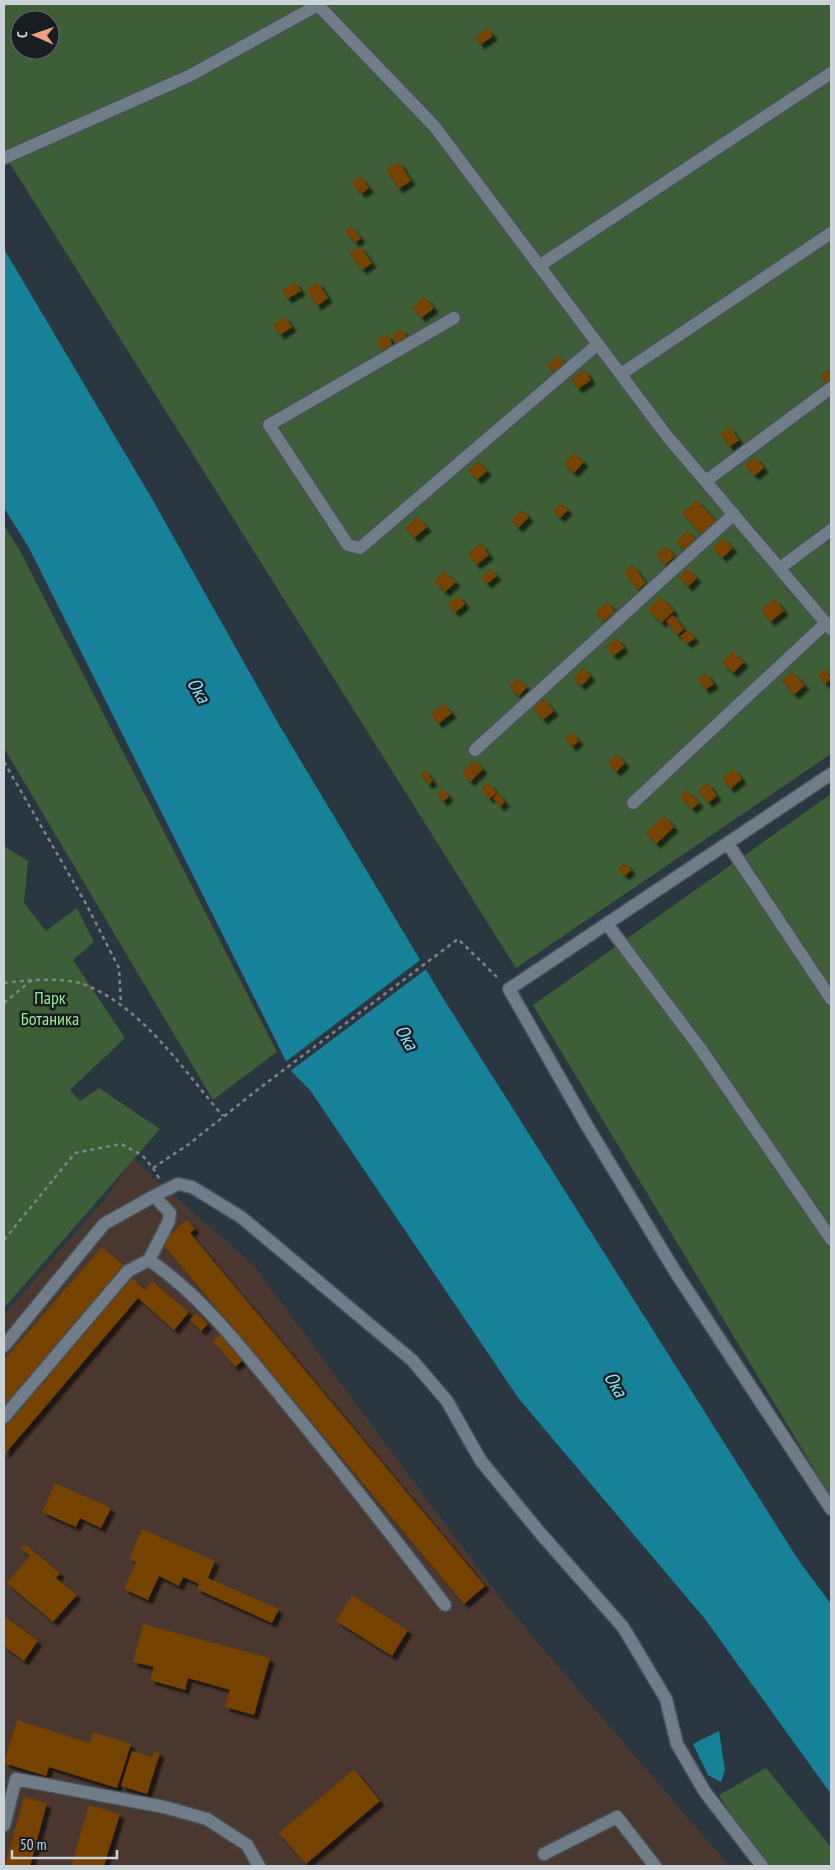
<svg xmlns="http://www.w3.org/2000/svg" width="835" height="1870" font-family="'PT Sans Narrow',sans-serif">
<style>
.industrial{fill:#4a3830}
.green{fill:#3d5e37;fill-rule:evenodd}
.water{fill:#168199}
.pier{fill:#2a3640}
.building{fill:#744205;filter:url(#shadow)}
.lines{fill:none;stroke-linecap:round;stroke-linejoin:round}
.minor-casing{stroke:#475159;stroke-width:15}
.path{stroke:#7b858d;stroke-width:2.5;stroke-dasharray:4 4;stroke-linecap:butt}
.minor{stroke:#707d89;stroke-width:12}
.labels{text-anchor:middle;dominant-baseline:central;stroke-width:5;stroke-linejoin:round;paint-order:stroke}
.park-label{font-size:18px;fill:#9aea8c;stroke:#181d22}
.water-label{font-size:19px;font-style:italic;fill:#8fe5fe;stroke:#181d22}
</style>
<defs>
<filter id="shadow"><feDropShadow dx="4.5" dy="4.5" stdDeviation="1" flood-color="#0009"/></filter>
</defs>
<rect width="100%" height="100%" fill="#2a3640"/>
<path class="industrial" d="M133 1159 254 1266 501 1599 729 1866H4V1315L104 1200Z"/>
<path class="green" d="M4 4H831V754L516 968 4 154ZM20 20H50V50H20Z
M4 525 20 551 277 1052 213 1100 4 748Z
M831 794V1497L533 1005Z
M4 846 28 861 24 903 46 931 77 908 94 942 73 960 125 1038 70 1090 80 1101 99 1088 160 1129 4 1308Z
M766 1768 831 1847V1866H763L719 1795Z"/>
<path class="water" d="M4 249 151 497 278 723 443 998 799 1561 831 1604V1794L705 1619 519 1399 310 1090 291 1071 29 548 4 508Z
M719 1731 725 1770 721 1782 708 1775 693 1744Z"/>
<path class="pier" d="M423 958 429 967 289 1072 284 1063Z"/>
<path class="building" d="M488 28 493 36 480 45 475 37Z
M399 162 411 181 398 189 386 169Z
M360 176 369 188 361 194 352 183Z
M351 226 361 238 355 243 345 231Z
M360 246 372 263 362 270 349 253Z
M295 282 301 291 287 299 282 290Z
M318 282 328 298 317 306 306 290Z
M425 297 434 308 421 318 412 307Z
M285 317 292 327 280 335 273 325Z
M402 329 408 340 398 346 392 335Z
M388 334 393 347 382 352 377 339Z
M558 356 565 364 554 373 547 365Z
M831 368V381L827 385 820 376Z
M585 370 591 380 578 389 571 379Z
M730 427 739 440 729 447 720 434Z
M574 453 584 462 574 473 564 464Z
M755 457 764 468 754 476 745 465Z
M478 461 487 471 477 480 468 470Z
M697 500 716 522 702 535 682 513Z
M561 503 568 510 560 518 553 511Z
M523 510 529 517 518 528 511 520Z
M418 517 427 527 414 538 405 528Z
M687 530 696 539 685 550 676 542Z
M723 538 733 548 722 558 713 548Z
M481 543 489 555 476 565 468 553Z
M666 546 675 556 665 565 656 554Z
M633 565 646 583 637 590 624 572Z
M491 569 497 576 487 584 481 577Z
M688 569 697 578 688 587 679 577Z
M445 571 456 582 445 592 434 581Z
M458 595 465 604 455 613 448 604Z
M661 597 674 611 661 623 648 609Z
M775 599 784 611 770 622 761 609Z
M608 602 615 612 603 622 595 612Z
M673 615 684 629 677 635 666 621Z
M688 630 695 638 687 644 680 636Z
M617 638 624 648 613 656 606 647Z
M733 651 744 662 733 673 722 663Z
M583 668 591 676 581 686 573 678Z
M826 669 831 679 825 684 818 675Z
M792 672 805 685 794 695 782 681Z
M706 673 714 684 705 690 698 679Z
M517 678 527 687 519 696 509 687Z
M544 699 554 711 543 720 533 708Z
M444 704 452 713 438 724 431 714Z
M572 733 579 741 572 747 565 738Z
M617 754 625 763 616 772 608 763Z
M474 760 483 769 470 782 462 773Z
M734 769 742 779 730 789 722 778Z
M425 770 433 781 428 785 420 773Z
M489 783 497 793 489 799 481 789Z
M708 783 717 796 708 803 698 790Z
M442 789 449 796 443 802 437 794Z
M687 790 699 803 692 809 680 796Z
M498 793 505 802 500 807 493 798Z
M664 816 674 827 656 844 646 833Z
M625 863 631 870 625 876 618 869Z
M187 1220 195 1229 190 1233 485 1586 464 1604 161 1242Z
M102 1247 125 1266 4 1406V1360Z
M132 1278 145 1290 152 1281 189 1312 174 1330 138 1298 4 1455V1428Z
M196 1313 208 1324 201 1331 190 1320Z
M220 1335 243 1360 235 1367 213 1341Z
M55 1483 111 1508 101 1528 80 1518 76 1527 42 1512Z
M142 1529 215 1561 208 1578 279 1609 272 1623 197 1589 199 1584 183 1577 179 1586 159 1576 148 1600 124 1589 136 1562 129 1559Z
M25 1544 60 1573 56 1578 77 1595 53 1622 7 1583 30 1556 21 1548Z
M352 1595 408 1630 392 1656 336 1621Z
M4 1616 38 1641 24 1661 4 1646Z
M143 1624 270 1658 254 1715 225 1707 230 1690 188 1678 185 1690 150 1680 154 1667 133 1662Z
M17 1720 90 1743 93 1732 131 1744 117 1788 49 1767 46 1776 4 1763Z
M132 1751 152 1757 154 1751 160 1753 147 1794 121 1786Z
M354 1769 380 1801 306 1864 279 1833Z
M24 1797 47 1803 30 1866H5Z
M89 1805 120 1814 104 1866H71Z"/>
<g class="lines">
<g class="minor-casing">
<path id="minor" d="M317 4 435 127 667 436 831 629
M4 158 189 76 318 5
M539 266 831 73
M454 318 269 425 348 545 360 548 598 344
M621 374 831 233
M706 481 831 388
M780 568 831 530
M475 750 734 514
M831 774 509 989 586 1124 676 1273 831 1509
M633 803 826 623
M728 844 831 999
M607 924 700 1048 831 1239
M154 1196 178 1184 192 1187 241 1217 412 1360 447 1401 481 1461 541 1534 623 1627 666 1699 677 1744 705 1792 762 1866
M4 1346 104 1224 154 1196 170 1213 169 1221 149 1260C203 1297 242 1349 283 1399 339 1467 392 1535 445 1605
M4 1417 128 1271 149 1260
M4 1825 16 1779 164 1807 207 1819 247 1845 259 1866
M544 1854 617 1817 655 1866"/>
</g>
<path class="path" d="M4 762 85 902 119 968 121 1005
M4 983C25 980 64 977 83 984 143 1007 183 1070 223 1116
M4 1003 32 980
M153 1168 160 1180
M4 1240 75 1153 121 1144 142 1155 153 1168 189 1144 261 1087 458 939 500 980"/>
<use href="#minor" class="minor"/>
</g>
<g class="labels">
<g class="park-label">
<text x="50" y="997">Парк<tspan x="50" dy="21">Ботаника</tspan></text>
</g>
<g class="water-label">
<text transform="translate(199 690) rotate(59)">Ока</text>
<text transform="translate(407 1037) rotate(59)">Ока</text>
<text transform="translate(616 1384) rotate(59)">Ока</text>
</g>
</g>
<rect width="835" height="1870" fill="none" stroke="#cbd3d9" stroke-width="10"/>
<g transform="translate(35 35) rotate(272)"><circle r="24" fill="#181d22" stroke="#60666b"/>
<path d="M0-4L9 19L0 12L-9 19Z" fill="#f2a081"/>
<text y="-8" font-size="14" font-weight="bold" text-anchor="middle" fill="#cbd3d9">С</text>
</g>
<path d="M12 1850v8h105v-8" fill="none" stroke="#cbd3d9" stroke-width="2.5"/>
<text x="20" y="1850" font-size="15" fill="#cbd3d9" stroke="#181d22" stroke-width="4" paint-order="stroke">50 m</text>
</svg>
